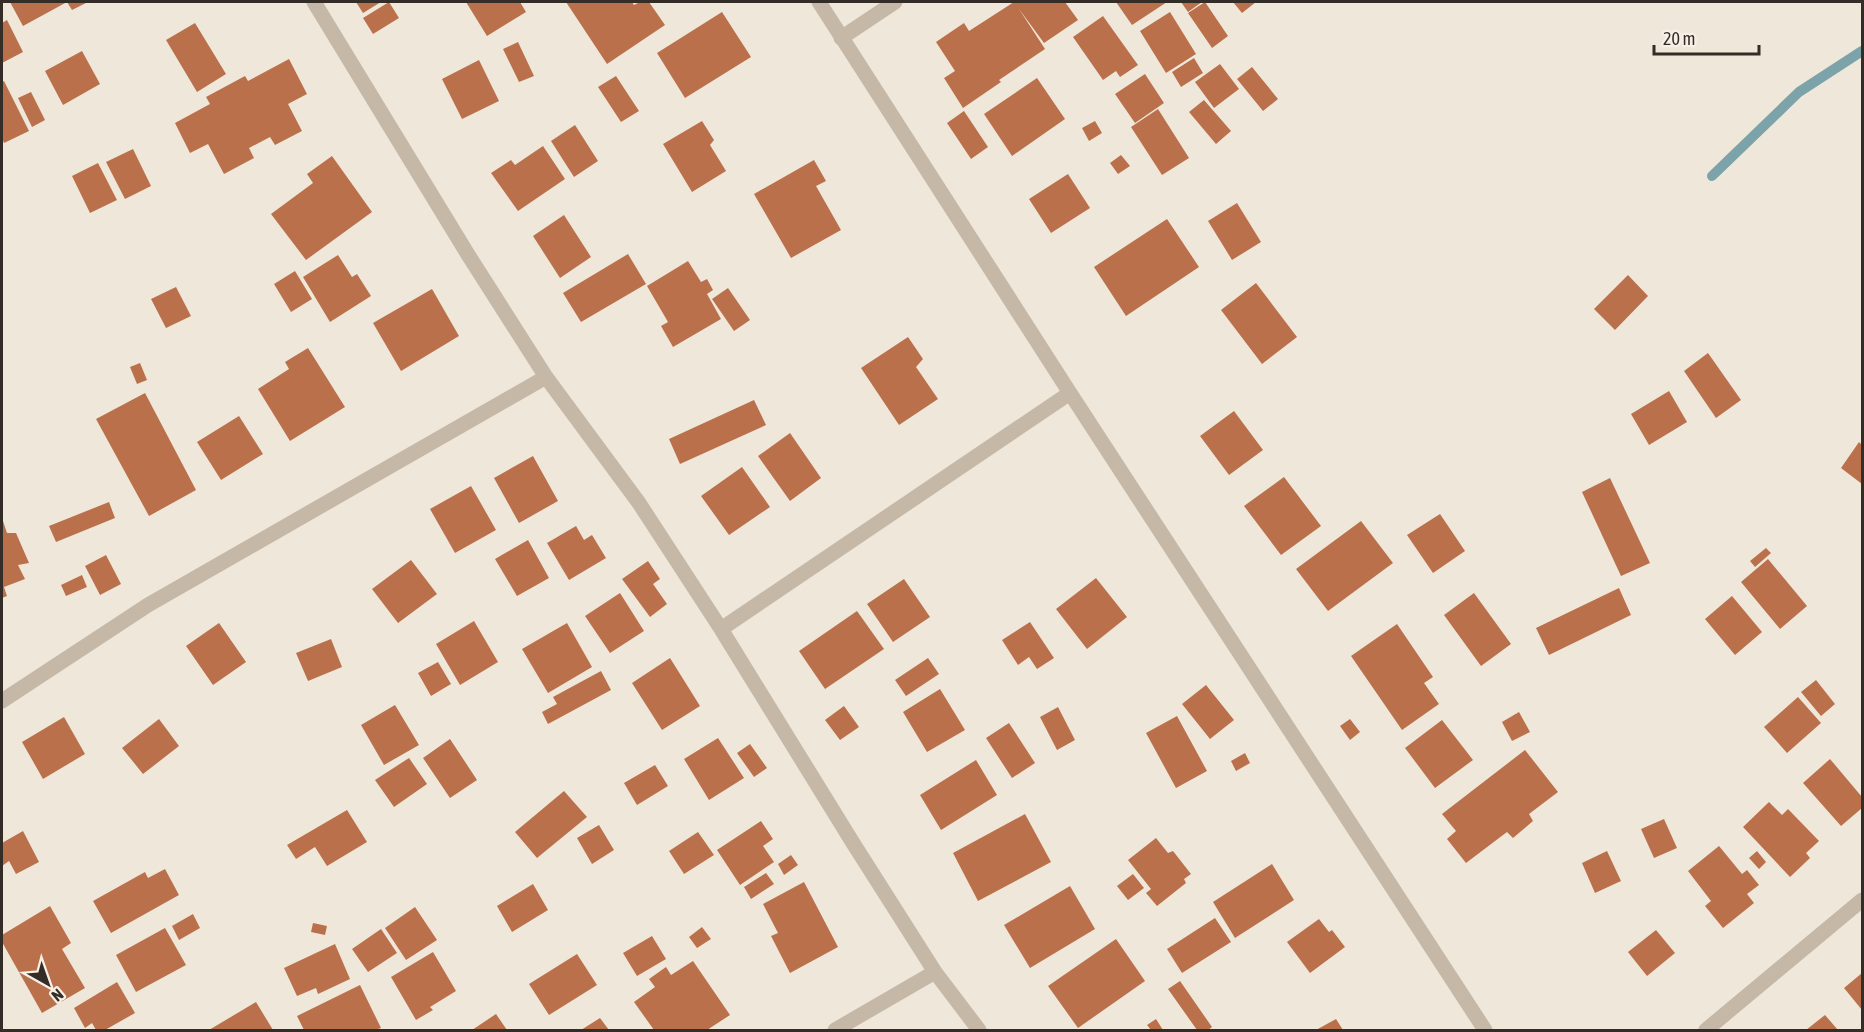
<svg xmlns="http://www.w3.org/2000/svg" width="1864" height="1032" font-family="'Asap Condensed',sans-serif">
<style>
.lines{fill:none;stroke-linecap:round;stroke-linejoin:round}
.stream{stroke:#7ba3a9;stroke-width:10}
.building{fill:#bb704c}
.street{stroke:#c6b8a7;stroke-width:15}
</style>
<rect width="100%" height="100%" fill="#efe7da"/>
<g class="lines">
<path class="stream" d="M1712 176 1799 92 1862 51"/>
</g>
<path class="building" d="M10 2H88L72 10 67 2 23 26Z
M356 2H381L363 13Z
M389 2 399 18 373 34 363 18Z
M466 2H520L526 12 487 36Z
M566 2H632L634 5 640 2H649L665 25 607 64Z
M1014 2H1065L1078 20 1044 43 1019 9 1045 49 999 80 1001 82 963 108 944 78 955 71 936 42 964 23 969 31Z
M1116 2H1167L1132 25Z
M1181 2H1202L1188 12Z
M1205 2 1228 36 1212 48 1188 13Z
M1233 2H1256L1242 13Z
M722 12 751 57 685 98 657 53Z
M1170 12 1196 54 1166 73 1140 31Z
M1103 16 1138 65 1120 77 1116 71 1103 80 1073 37Z
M7 20 23 52 2 63V23Z
M195 23 226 74 197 92 166 40Z
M518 42 534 76 519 82 503 49Z
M82 51 100 84 63 105 45 71Z
M1194 58 1203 73 1181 87 1172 72Z
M289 59 307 94 288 104 302 131 275 145 270 137 249 148 254 158 224 174 208 144 190 153 175 123 210 104 206 97 245 76 248 81Z
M479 60 499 101 462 119 442 79Z
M1220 64 1239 89 1214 108 1195 82Z
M1252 67 1278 99 1263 111 1237 79Z
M1145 74 1164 103 1135 123 1115 94Z
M616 76 639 111 621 122 598 87Z
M1037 78 1065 119 1012 156 984 114Z
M4 81 29 131 4 143 2 138V82Z
M31 92 45 120 32 127 18 98Z
M1204 100 1231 131 1216 144 1189 112Z
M1158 109 1189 158 1162 175 1131 127Z
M964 111 988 147 971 159 947 123Z
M702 121 714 140 710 145 726 171 692 192 663 144Z
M1095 121 1102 133 1089 141 1082 128Z
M575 125 598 161 574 177 551 141Z
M543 146 565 179 518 211 491 173 511 160 515 165Z
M133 149 151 186 125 199 106 162Z
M1121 155 1130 166 1118 174 1110 163Z
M332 156 372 212 306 260 271 214 313 183 307 174Z
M814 160 826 181 816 186 841 230 791 258 754 194Z
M98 163 117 200 90 213 72 176Z
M1068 174 1090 208 1051 233 1029 199Z
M1237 203 1261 242 1232 260 1208 221Z
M564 215 591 257 560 278 533 236Z
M1167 219 1199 267 1126 316 1094 267Z
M628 254 646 284 581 322 563 293Z
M338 255 352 277 357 274 371 296 330 322 303 277Z
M688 261 701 282 707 279 713 290 707 294 721 319 673 347 661 326 668 322 647 286Z
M295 271 312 299 291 312 274 284Z
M1628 275 1648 296 1615 330 1594 309Z
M1256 283 1297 337 1262 364 1221 310Z
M176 287 191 316 166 328 151 299Z
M728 288 750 320 734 331 712 299Z
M432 289 459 336 401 371 373 323Z
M908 337 923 359 916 367 938 399 899 425 861 368Z
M308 348 345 407 290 441 258 389 289 369 285 362Z
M1708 353 1741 400 1716 418 1684 371Z
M140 363 147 380 137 384 130 367Z
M1669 391 1687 422 1649 445 1631 414Z
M145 393 196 490 149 516 96 419Z
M754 400 766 425 680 464 669 439Z
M1234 411 1263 450 1229 475 1200 436Z
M239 416 263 454 221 480 197 442Z
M790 433 821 478 790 501 758 456Z
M1859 442 1862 445V484L1841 468Z
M533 456 558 501 519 523 494 478Z
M742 467 770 507 729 535 701 496Z
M1284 477 1321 526 1281 555 1244 506Z
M1610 478 1650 563 1621 576 1582 492Z
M471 486 496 530 455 553 430 509Z
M109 502 115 518 56 542 49 526Z
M1440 514 1465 551 1433 573 1407 535Z
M2 518 7 533H16L29 563 18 565 25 579 4 587 7 596 2 598Z
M1361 521 1393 563 1328 611 1296 569Z
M576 526 584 540 592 535 606 558 569 580 547 543Z
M528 540 549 578 517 596 495 559Z
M1766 548 1771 553 1755 567 1750 561Z
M106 555 121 584 100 595 85 566Z
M1768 559 1807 606 1780 629 1741 582Z
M411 560 437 594 398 623 372 589Z
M648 561 660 579 653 584 667 604 650 617 622 579Z
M82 575 87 587 66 596 61 585Z
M1096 578 1127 617 1087 649 1056 609Z
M904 579 930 617 893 642 867 604Z
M1619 588 1631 615 1549 655 1536 628Z
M620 593 644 631 610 653 585 616Z
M1474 593 1511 644 1481 666 1444 615Z
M1732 596 1762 632 1735 655 1705 619Z
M857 611 884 649 825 689 799 651Z
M474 621 498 662 460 685 436 644Z
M1030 622 1054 658 1037 669 1029 657 1018 665 1002 640Z
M219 623 246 662 213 685 186 646Z
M567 623 592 667 548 693 522 649Z
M1397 624 1433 677 1424 683 1439 704 1402 730 1351 656Z
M331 639 342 667 308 681 296 653Z
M670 658 700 706 662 730 632 683Z
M928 658 939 674 906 696 895 680Z
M438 662 451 684 431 696 418 673Z
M601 671 611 690 548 724 542 712 557 704 553 697Z
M1816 680 1835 704 1821 716 1801 692Z
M1206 685 1234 720 1210 739 1182 704Z
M940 689 965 730 927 752 903 712Z
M1798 697 1821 723 1787 753 1764 727Z
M395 705 419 745 384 765 361 725Z
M844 706 859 727 840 740 825 720Z
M1058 707 1075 740 1057 750 1040 717Z
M1519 712 1530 732 1512 741 1502 722Z
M1177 716 1207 771 1176 788 1146 733Z
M64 717 85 754 43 779 22 742Z
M159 719 179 746 143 774 122 748Z
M1350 719 1360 732 1350 740 1340 726Z
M1442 720 1473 760 1435 788 1405 748Z
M1009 723 1035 763 1012 778 986 738Z
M718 738 744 778 709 800 684 759Z
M450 739 477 780 450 798 423 758Z
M750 744 767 768 754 777 737 753Z
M1525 750 1558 792 1529 814 1533 821 1513 838 1507 832 1466 863 1447 839 1456 831 1442 814Z
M1245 753 1250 763 1236 771 1231 761Z
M409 758 427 784 394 807 375 780Z
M1830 759 1862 797V808L1841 826 1803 783Z
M976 760 997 795 941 830 920 795Z
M655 765 668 786 637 805 624 783Z
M564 791 587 817 537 858 515 832Z
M1769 802 1782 815 1788 809 1819 841 1806 853 1810 858 1790 877 1743 827Z
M347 810 367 842 327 866 315 847 296 859 287 845Z
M1025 814 1051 862 978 901 953 853Z
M1664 819 1677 848 1654 858 1641 829Z
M761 821 773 839 763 846 774 862 740 885 717 850Z
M599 825 614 850 592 864 577 838Z
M23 831 39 862 16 874 9 861 2 866V843Z
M698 832 714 855 684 874 669 851Z
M1156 838 1168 853 1173 851 1191 874 1184 879 1186 883 1157 906 1146 893 1151 889 1128 860Z
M1719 846 1742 874 1747 870 1759 885 1747 894 1754 903 1723 928 1705 906 1711 901 1688 871Z
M1607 851 1621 881 1595 893 1582 863Z
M1757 851 1766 862 1759 869 1749 858Z
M791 855 798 865 784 875 778 864Z
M1272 864 1294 900 1235 938 1213 902Z
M165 869 179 895 111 933 93 901 145 872 148 878Z
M766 873 774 884 751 899 744 887Z
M1133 874 1144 888 1128 900 1117 886Z
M804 882 838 947 790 973 771 936 778 933 763 904Z
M533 884 548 910 512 932 497 906Z
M1070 886 1095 929 1030 968 1004 925Z
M50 906 71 943 62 949 85 988 42 1013 2 942V935Z
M415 907 437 940 406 960 385 928Z
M193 914 200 928 179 940 172 926Z
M1215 918 1231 942 1182 973 1167 949Z
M1319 919 1329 932 1332 930 1345 947 1310 973 1287 942Z
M313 923 327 926 325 935 311 932Z
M702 927 711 939 697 948 689 937Z
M165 928 186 965 136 992 116 955Z
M381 929 397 953 368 972 352 949Z
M1656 930 1675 953 1647 976 1628 952Z
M652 936 666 959 637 976 623 953Z
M1116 939 1145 981 1078 1028 1048 986Z
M335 944 350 979 318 994 316 988 297 996 284 968Z
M433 952 456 991 430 1007 433 1010 416 1020 391 977Z
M577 954 597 985 549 1015 529 984Z
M693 961 730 1015 707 1030H654L634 1002 655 987 649 979 666 967 671 975Z
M1862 973V1010L1844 988Z
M1180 981 1212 1027 1208 1030H1197L1168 989Z
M117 982 135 1013 105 1030H96L92 1023 85 1028 74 1008Z
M360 985 381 1028 375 1030H304L297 1016Z
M256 1002 273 1030H209Z
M496 1014 507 1030H472Z
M1825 1015 1838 1030H1806Z
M600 1018 609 1030H581Z
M1156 1019 1163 1030H1151L1147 1025Z
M1336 1019 1343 1030H1316Z"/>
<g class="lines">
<path class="street" d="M314 2 467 253 546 377 639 503 721 629 853 843 935 972 979 1030
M819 2 1070 393 1485 1030
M841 38 895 2
M721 629 1070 393
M2 701 148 605 546 377
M835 1030 935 972
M1706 1030 1862 900"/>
</g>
<rect width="1864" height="1032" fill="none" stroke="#332c27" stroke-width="6"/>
<g transform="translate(48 984) rotate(140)" stroke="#f7f0e6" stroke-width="4.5" paint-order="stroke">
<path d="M0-4.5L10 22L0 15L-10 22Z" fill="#332c27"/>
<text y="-9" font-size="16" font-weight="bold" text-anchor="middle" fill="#332c27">N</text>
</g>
<path d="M1654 45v9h105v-9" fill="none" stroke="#332c27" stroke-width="3"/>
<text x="1663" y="45" font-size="18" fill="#332c27" stroke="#f7f0e6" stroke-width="4.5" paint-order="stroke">20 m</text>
</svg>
